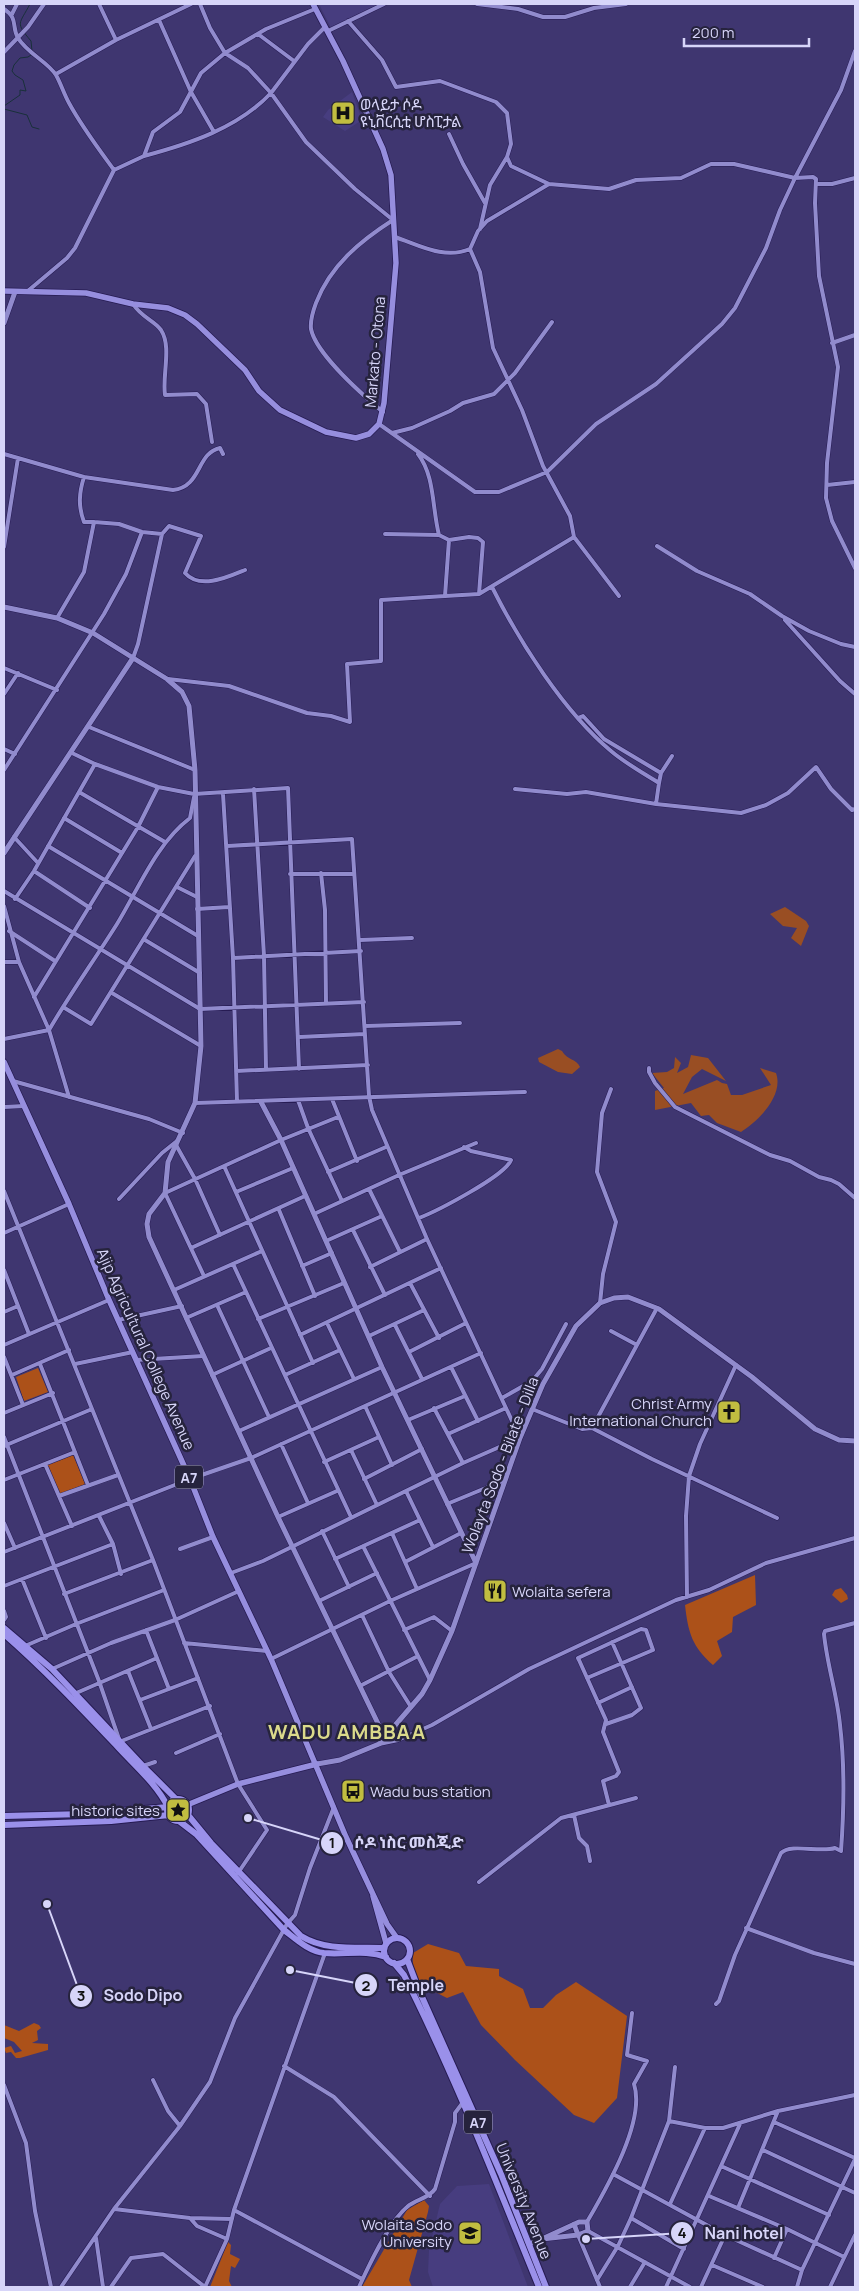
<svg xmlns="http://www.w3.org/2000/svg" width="859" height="2291" font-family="Manrope,'Noto Sans Ethiopic',sans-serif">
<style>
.built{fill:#473d7f}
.green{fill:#994e23}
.forest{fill:#ac5119}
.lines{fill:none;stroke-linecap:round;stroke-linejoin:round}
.stream{stroke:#19303a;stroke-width:1}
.street-casing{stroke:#261b53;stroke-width:5}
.secondary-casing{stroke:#261b53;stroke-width:6}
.primary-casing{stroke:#261b53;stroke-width:7}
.highway-casing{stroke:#261b53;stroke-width:8}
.street{stroke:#918bcd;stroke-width:4}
.secondary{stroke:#918bcd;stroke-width:5}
.primary{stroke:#968ede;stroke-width:5.5}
.highway{stroke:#9a90ea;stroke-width:6}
.labels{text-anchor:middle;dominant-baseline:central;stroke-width:5;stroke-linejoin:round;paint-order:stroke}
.shield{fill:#26233d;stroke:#a2a0c1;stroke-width:1}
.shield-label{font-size:14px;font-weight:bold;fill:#d7d5f9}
.poi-label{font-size:15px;fill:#d7d5f9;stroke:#26233d;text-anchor:start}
.street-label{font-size:15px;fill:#d7d5f9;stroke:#26233d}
.district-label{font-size:20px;font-weight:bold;letter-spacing:1px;fill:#dbda8b;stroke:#26233d}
.leader{fill:none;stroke:#d7d5f9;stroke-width:2}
.callout-dot{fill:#d7d5f9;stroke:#26233d;stroke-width:2}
.mark-label{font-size:15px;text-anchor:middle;font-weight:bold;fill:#111}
.callout-label{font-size:16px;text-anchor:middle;font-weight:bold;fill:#d7d5f9;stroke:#26233d;stroke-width:5;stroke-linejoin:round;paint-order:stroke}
</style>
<rect width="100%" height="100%" fill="#3f3670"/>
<path class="built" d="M319 4H380L331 28Z
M352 92 362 120 345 131 323 117 328 110Z
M489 2184 528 2287H433L428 2272 429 2250 440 2204 457 2186Z"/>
<path class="green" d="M785 907 806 921 809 926 801 946 791 938 797 928 783 926 770 914Z
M558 1049 562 1051C567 1060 577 1059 580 1067L572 1074 558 1072 539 1062 538 1058Z
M691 1055 708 1058 726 1081 702 1069 692 1077 683 1094 717 1080 722 1083 727 1084 731 1095H742L771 1085 760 1068 776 1073C784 1095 759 1121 741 1132L717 1123 709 1115 701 1116 691 1103 655 1110V1091L664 1088 652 1073 667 1072 674 1068 675 1057 681 1063 677 1073 688 1067Z"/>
<path class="forest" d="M38 1368 48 1392 24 1401 16 1377Z
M73 1455 85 1484 60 1494 47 1465Z
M755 1575 756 1605 733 1617 732 1632 717 1641 722 1656 713 1665C692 1647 688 1632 685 1605Z
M841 1588 847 1595 848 1599 841 1603 832 1595 835 1590Z
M428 1944 459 1953 466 1966 499 1969V1976L523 1989 530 2008H543L556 1995 576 1982 627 2016 617 2098 594 2123 574 2115 515 2060 481 2025 463 1992 447 1998C424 1986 411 1982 413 1953Z
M34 2023 39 2025 41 2028 37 2031 38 2040 32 2043 48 2044V2050L20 2058H16L11 2052 6 2053 4 2048 11 2046 15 2053 22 2051 14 2042 4 2038V2025L19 2031Z
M424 2200 429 2206 428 2212 409 2280 412 2287H362L407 2210Z
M228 2242 231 2245 230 2254 240 2259 235 2268 231 2266 229 2281 232 2287H210Z"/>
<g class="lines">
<path class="stream" d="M30 4C19 25 15 22 31 41L32 51
M4 106 20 95V90L26 91 23 80 15 75 12 71 14 65 20 58 28 57 31 55
M4 109 27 115 32 127 39 129"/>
<g class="street-casing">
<path id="street" d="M99 4 116 40
M200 4 210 28 225 53 248 68 271 93 308 44 325 27
M477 4 518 9 543 17H565L594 8 626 4
M4 9C19 19 11 26 18 38 27 53 48 62 56 75 61 84 64 94 69 103 82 127 98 148 114 170
M12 14 17 4
M159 20 191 92 214 132
M348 21 382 60 396 87 440 81 496 102 507 113 511 144 507 157 511 166 549 184
M328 31 384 4
M258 34 294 61
M4 52 28 27 44 4
M56 74 116 40 191 4
M449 134 463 164 485 203
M144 156C189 144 238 128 271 93L306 142 355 189 393 220C360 241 330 266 316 303 313 311 310 320 311 329 316 354 364 396 383 412
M817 184H832L855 178
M480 229 490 185 507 157
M395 237C419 245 444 260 470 249L478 231 487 221 549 184 609 189 636 180 681 178 711 164H734L795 178 813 177 816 179 815 203 819 276 838 367 827 463 826 498 832 521 855 568
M470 249 480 272 493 348 522 410 543 466 570 516 574 537 619 596
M29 290 67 258 75 248 114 170 144 156 153 132 180 112 201 73 225 53 266 29 315 9
M133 304C142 318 154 320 161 330 172 347 162 375 165 395L197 394 206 404 212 442
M832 343 855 335
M379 424 475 492H499L547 472 596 424 656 384 722 324 735 308 766 248 780 210 795 178 841 90 855 51
M392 433 412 428 450 411 463 403 494 394 515 373 552 322
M4 454 84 477 173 490C202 487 196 453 220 448L223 454
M418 454C435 476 432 508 439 535
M827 485 855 482
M94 522 119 524 142 532 162 534
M385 534 439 535 449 540 469 537 478 538 483 542 479 594
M657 546 697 571 750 594 782 616 809 631 841 644 855 647
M4 547 18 458
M492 587C519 641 564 712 611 751 625 763 643 773 659 783L656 804 741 813 766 805 788 793 816 767 831 789 852 810 855 809
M445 596 479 594 574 537
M57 618 84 572 94 522H84C78 506 79 493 84 477
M785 620 840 681 855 694
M133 658 138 644 162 534 169 526 201 536 185 573C200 590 228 577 245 570
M4 668 57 690
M168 679 229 686 307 713 331 716 350 722 347 664 381 661V600L445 596 449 540
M4 694 18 673
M578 718 583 716 604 739 661 773
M89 727 195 770
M4 749 15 754
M72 753 95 764 158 787 194 794 288 788 299 1069
M4 770 104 614 126 574 142 532
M659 783 661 773 672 756
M254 789 264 956 266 1070
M515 789 567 794 586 792 656 804
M79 792 165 842
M223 794 233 958 237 1102
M64 818 122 853
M14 837 38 863
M48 846 198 936
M227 846 352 839 369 1096 372 1110 427 1239 520 1438 463 1463 263 1561 231 1573
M34 871 90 908
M321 873 325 910 326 1004
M290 874H353
M177 887 197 897
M4 891 200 1009 364 1002
M15 899 34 871 95 764
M4 906 19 962 49 1030 69 1097
M197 909 229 907
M9 931 55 961
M145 940 200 973
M360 940 412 938
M233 958 361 951
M4 962H19
M112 993 201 1046
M34 997 138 827 158 787
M63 1007 91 1024 195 856
M365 1026 460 1023
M299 1037 365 1034
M4 1039 49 1030C70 994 95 959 117 924 139 888 156 844 190 818L194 797
M649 1068V1072L655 1083 675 1107 770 1155 790 1161 819 1177 831 1180 839 1184 855 1198
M236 1071 368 1065
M13 1081 149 1119 183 1133
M332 1099 357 1161
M298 1100 308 1128 342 1201
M195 1103 525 1092
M4 1107 24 1106
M176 1145 195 1179 220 1235
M224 1166 313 1363
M328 1172 386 1147
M369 1189 400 1252
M4 1191 153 1560 238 1784 267 1830 238 1873
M236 1192 293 1168
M119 1199 162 1153 177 1141
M279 1210 315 1296
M314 1214 399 1175 476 1143
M419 1218C437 1211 505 1176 511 1160L471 1151 464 1147
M353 1230 385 1295
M4 1233 69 1204
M326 1241 382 1216
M191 1248 305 1196
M233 1264 351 1517
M302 1266 332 1253
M370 1267 427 1239
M4 1270 29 1334
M204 1276 165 1193 281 1140 338 1117
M410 1283 439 1338
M174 1290 262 1251
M600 1303 603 1274 616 1222 597 1172 602 1113 611 1089
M217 1305 269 1417
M4 1312 18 1306
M186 1318 246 1292
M258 1319 344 1283
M118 1320 182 1306
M327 1323 354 1379
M395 1325 422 1379
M611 1331 637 1345
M300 1335 441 1268
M369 1336 424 1310
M4 1345 109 1300
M409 1352 466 1323
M4 1357 23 1405
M136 1360 203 1356
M40 1364 88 1485
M75 1364 133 1352
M451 1367 478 1421
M12 1375 69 1350
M212 1375 271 1348
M285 1375 340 1350
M502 1398 532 1381 542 1369 566 1324
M365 1406 392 1465
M434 1408 463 1463
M532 1409 582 1429 592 1428 657 1308
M4 1413 53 1393
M408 1420 465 1396
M592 1428 652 1459 777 1518
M239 1431 382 1367
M448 1434 506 1408
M4 1437 99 1681 119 1739
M281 1444 308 1503
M4 1446 92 1409
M351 1450 377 1505
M324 1462 379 1437
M45 1464 72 1526
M364 1479 422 1449
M4 1480 75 1452
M406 1491 433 1547
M59 1496 118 1475
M447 1504 505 1480
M99 1516 113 1544 121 1574
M278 1517 337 1491
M4 1523 15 1548
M322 1531 349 1587
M392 1533 417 1589
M363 1546 430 1680
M180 1549 213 1537
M4 1552 190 1479 251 1458 481 1353
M335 1559 420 1520
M405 1562 461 1533
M22 1579 46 1638
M4 1586 113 1544
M64 1594 153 1560
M687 1597 686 1516 689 1476 700 1444 736 1365
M319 1601 377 1573
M4 1611 6 1617 4 1620
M362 1615 389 1672 411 1707
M146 1630 169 1689
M404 1630 434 1617 452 1631
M184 1643 267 1651
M25 1646 76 1624 164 1590
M271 1659 390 1601 476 1563
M52 1669 111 1643 175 1620 239 1591
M128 1671 151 1729
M587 1678 653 1650 646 1630 641 1629 578 1658 579 1660 606 1720 603 1732 619 1772 616 1776 603 1781 609 1805
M360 1686 418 1656
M74 1694 157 1658
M140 1700 198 1678
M598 1703 632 1687
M606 1724 632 1715 641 1708 612 1642
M119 1742 210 1706
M379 1744 398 1740 432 1725 529 1669 676 1600 709 1590 766 1563 855 1538
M176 1753 220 1734
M143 1766 155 1762
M574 1815 579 1838 587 1846 590 1861
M479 1882 561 1818 636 1798
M746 1928 814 1953 855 1964
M716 2004 719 2001 735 1955 781 1853C791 1843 820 1853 835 1848L841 1851C844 1810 845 1767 840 1725 837 1694 827 1665 824 1634L825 1631 855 1623
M284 2066 334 2097 430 2196
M153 2080 168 2111 180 2126
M4 2085 26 2143 35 2211 51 2287
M669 2121 675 2067
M774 2122 855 2158
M763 2150 855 2193
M721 2166 829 2215
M613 2174 725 2235 802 2270 797 2287
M709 2196 787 2229 844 2257
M670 2204 705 2128
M738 2208 778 2111
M114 2209 190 2218 232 2219
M234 2210 362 2279
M190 2218 197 2226 227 2239
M631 2218 684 2249
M587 2222C606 2189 646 2121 634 2084L647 2061 627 2055 632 2013
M588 2231 690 2287
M578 2235 600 2287
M96 2238 103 2287
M774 2258 787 2229
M712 2265 763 2287
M802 2270 855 2159
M597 2280 618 2246 631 2218 669 2121 705 2128H723L778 2111 855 2095
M61 2287 114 2209 180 2126 210 2082 235 2018 287 1924 295 1915 310 1868 334 1807
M111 2287 131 2258 163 2254 205 2287
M205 2287 227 2239 234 2210 325 1953
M359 2287C368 2267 390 2221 407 2207 416 2199 428 2199 435 2189L455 2122V2113L464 2101
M630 2287 645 2262
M666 2287 740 2124
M701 2287 725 2235
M830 2287 855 2235"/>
</g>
<g class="secondary-casing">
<path id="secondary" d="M4 323 15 292
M4 607 57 618 93 633 167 679 182 692 189 706 195 770 201 1046 195 1103 168 1162 165 1193 149 1214 147 1224 149 1237 278 1517 385 1738
M4 853 133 658
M261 1102 281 1140 382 1367 476 1563
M317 1764 340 1760 379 1744 422 1694 430 1680 452 1631 520 1438 543 1384 576 1326 600 1303 614 1298 628 1297 659 1309 752 1377 815 1429 839 1440 855 1441
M542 2239 579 2222H587L588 2231 578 2235 574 2224
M529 2244 542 2239 578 2235"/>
</g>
<g class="primary-casing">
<path id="primary" d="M4 291 86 293 133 304 168 308 185 315 197 324 245 370 259 391 280 410 326 432 356 438 369 434 379 424 384 403 396 263 391 175 383 149 343 61 313 4
M4 1062 69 1204 109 1300 190 1479 213 1537 271 1659 346 1837 387 1924 397 1938
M187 1805 238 1784 317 1764
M373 1896 386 1943"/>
</g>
<g class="highway-casing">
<path id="highway" d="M4 1628 52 1669 143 1766 177 1800
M4 1634C44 1669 80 1707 116 1745 134 1765 156 1783 168 1807L85 1814 4 1816
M167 1810a11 11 0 1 1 22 0a11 11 0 1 1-22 0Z
M188 1815 211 1843 301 1936C325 1951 356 1947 384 1948
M179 1821 196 1834 284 1930C296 1939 308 1951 324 1953 346 1955 365 1949 386 1957
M4 1825 111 1821 169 1815
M384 1951a13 13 0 1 1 26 0a13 13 0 1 1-26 0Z
M407 1959 418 1988 501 2174 546 2287
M394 1963 404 1975C455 2076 496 2182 539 2287"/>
</g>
<use href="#street" class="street"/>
<use href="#secondary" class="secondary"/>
<use href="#primary" class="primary"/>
<use href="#highway" class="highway"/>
</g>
<defs>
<g id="hospital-square" transform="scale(1.25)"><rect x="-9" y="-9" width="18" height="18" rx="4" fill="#c1bd40" stroke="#26233d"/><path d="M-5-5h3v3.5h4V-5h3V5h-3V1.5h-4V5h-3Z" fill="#111"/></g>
<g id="church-square" transform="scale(1.25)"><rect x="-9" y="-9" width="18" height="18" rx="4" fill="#c1bd40" stroke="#26233d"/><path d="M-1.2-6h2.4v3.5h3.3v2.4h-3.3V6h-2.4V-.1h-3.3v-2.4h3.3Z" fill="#111"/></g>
<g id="restaurant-square" transform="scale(1.25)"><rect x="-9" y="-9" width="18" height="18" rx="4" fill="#c1bd40" stroke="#26233d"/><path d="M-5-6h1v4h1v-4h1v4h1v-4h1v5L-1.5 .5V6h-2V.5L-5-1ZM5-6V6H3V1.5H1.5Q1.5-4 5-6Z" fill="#111"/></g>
<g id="bus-square" transform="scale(1.25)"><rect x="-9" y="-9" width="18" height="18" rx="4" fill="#c1bd40" stroke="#26233d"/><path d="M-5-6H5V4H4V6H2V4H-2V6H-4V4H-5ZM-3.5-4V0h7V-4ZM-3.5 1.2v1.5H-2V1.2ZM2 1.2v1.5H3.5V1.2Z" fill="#111"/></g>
<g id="sight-square" transform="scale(1.25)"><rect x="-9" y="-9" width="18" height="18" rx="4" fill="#c1bd40" stroke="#26233d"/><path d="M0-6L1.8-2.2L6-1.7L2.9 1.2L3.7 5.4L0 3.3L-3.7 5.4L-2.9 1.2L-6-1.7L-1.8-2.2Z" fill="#111"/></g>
<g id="university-square" transform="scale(1.25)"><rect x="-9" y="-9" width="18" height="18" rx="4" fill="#c1bd40" stroke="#26233d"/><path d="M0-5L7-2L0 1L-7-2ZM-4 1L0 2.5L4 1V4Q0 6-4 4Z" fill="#111"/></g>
</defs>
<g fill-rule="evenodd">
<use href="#hospital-square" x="343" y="113"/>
<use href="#church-square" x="729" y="1412"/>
<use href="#restaurant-square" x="495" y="1591"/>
<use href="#bus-square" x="353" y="1791"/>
<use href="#sight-square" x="178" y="1810"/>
<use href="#university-square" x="470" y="2233"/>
</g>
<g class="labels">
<g class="shield">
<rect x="175" y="1465.5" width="28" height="23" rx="4"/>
<rect x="464" y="2110.5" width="28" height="23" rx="4"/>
</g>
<g class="shield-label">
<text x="189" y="1477">A7</text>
<text x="478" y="2122">A7</text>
</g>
<g class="poi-label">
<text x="360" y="104">ወላይታ ሶዶ<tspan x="360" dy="17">ዩኒቨርሲቲ ሆስፒታል</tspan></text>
<text x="712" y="1403" text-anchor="end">Christ Army<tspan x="712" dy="17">International Church</tspan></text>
<text x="512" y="1591">Wolaita sefera</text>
<text x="370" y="1791">Wadu bus station</text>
<text x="160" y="1810" text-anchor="end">historic sites</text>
<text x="452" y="2224" text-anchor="end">Wolaita Sodo<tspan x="452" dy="17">University</tspan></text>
</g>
<g class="street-label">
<text transform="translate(375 352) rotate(-85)">Markato - Otona</text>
<text transform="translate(146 1349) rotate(66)">Ajip Agricultural College Avenue</text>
<text transform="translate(500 1465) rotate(-69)">Wolayta Sodo - Bilate - Dilla</text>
<text transform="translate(524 2201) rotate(68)">University Avenue</text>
</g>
<g class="district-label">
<text x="347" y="1731">WADU AMBBAA</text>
</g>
</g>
<path class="leader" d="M248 1818L332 1843M290 1970L366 1985M47 1904L81 1996M586 2239L682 2233"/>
<g class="callout-dot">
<circle cx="248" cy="1818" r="5"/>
<circle cx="290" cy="1970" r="5"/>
<circle cx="47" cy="1904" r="5"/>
<circle cx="586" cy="2239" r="5"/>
<circle cx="332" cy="1843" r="12"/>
<circle cx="366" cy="1985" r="12"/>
<circle cx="81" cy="1996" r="12"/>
<circle cx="682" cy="2233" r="12"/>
</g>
<g class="mark-label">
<text x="332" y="1848">1</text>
<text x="366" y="1991">2</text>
<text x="81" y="2001">3</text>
<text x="682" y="2238">4</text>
</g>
<g class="callout-label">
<text x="409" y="1848">ሶዶ ነስር መስጂድ</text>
<text x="416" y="1991">Temple</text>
<text x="143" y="2001">Sodo Dipo</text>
<text x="744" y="2239">Nani hotel</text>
</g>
<rect width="859" height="2291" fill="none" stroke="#d7d5f9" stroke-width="10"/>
<path d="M684 38v8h125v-8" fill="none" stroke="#d7d5f9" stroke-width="2.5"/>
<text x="692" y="38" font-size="15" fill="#d7d5f9" stroke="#26233d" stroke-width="4" paint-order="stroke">200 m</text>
</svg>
